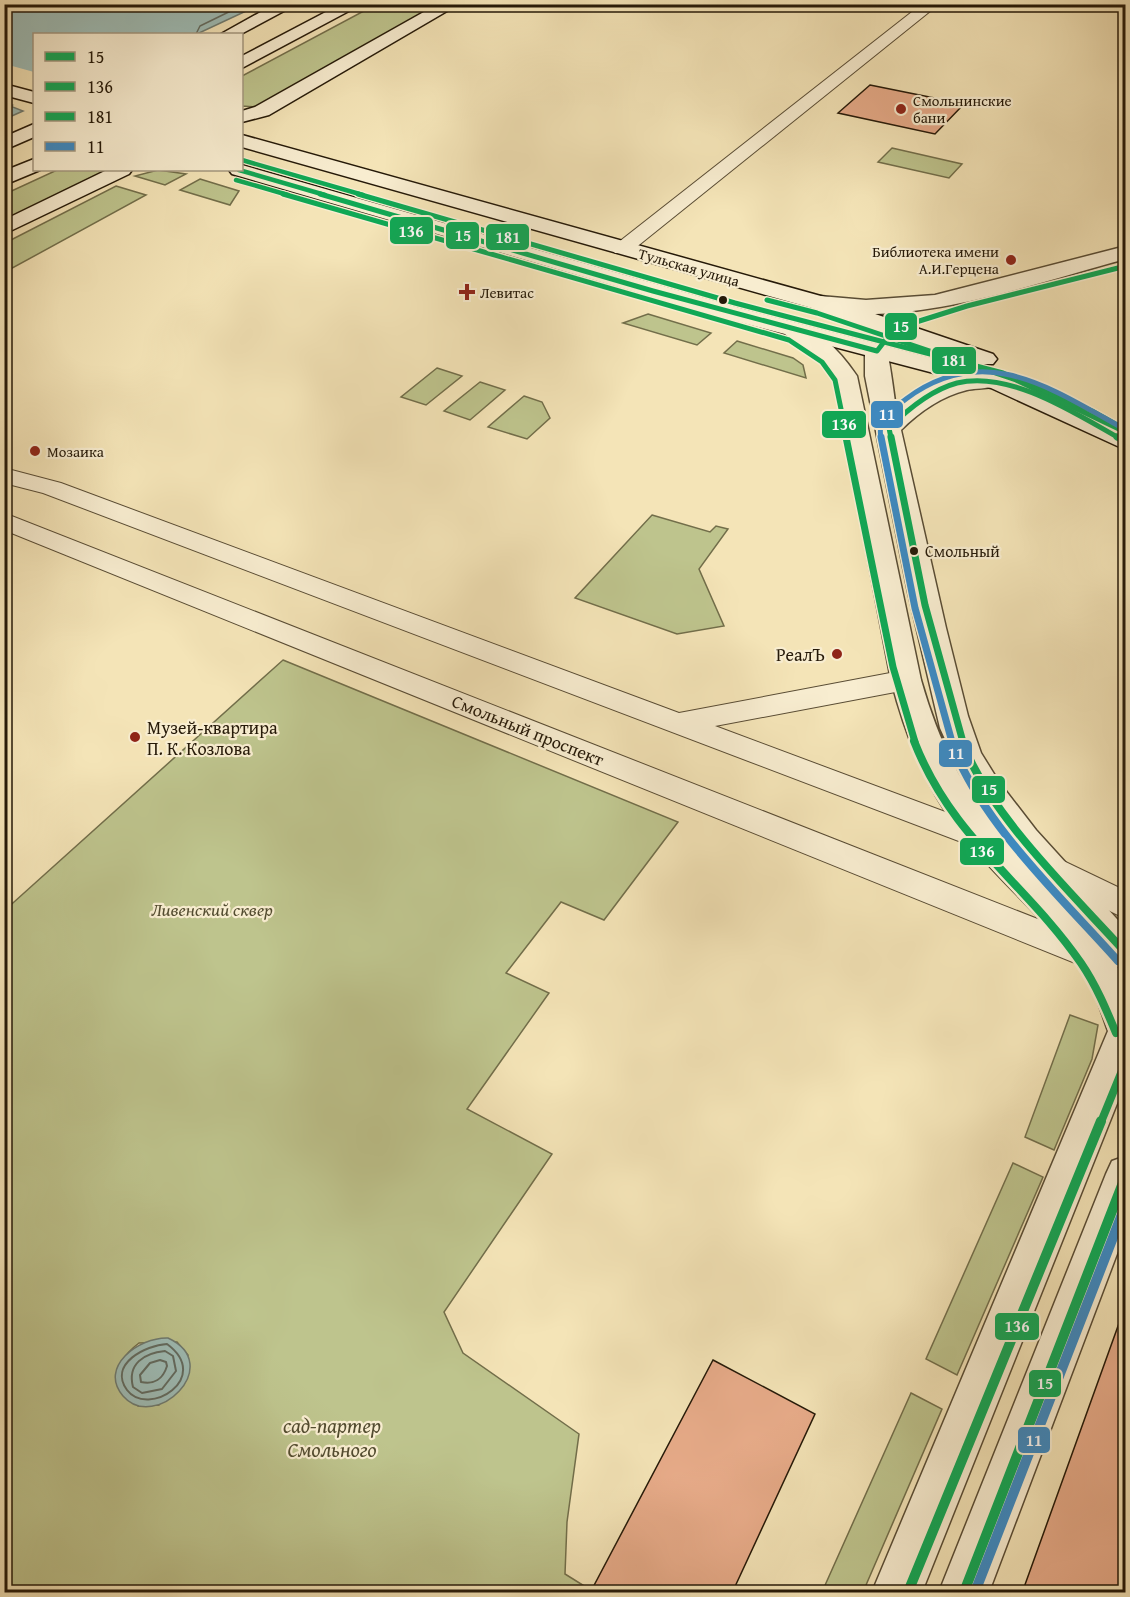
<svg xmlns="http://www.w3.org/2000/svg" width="1130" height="1597" font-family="'Gentium Book Plus',serif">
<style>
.green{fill:#bec48d;stroke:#726e4a;stroke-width:1.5;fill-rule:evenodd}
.water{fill:#9ebdb7;stroke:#6e7b71;stroke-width:1.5}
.pier{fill:#f4e4b7}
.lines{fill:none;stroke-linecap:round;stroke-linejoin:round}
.shore-far1{stroke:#626b60;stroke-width:1.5}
.shore{stroke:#626b60;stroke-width:2}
.building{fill:#e7ab89;stroke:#251908;stroke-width:1.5}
.minor-casing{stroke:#594c34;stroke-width:2}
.tertiary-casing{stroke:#594c34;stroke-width:3}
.secondary-casing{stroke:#251908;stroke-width:3}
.minor{fill:#f8edd0;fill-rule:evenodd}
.tertiary{fill:#f8edd0;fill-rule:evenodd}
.secondary{fill:#f8edd0;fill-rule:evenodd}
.bus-1-far4-casing{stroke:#f8edd0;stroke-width:7}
.bus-1-far3-casing{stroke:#f8edd0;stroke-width:8}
.bus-1-far2-casing{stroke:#f8edd0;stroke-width:10}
.bus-1-far1-casing{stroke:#f8edd0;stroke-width:13}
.bus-1-casing{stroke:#f8edd0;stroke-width:14}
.bus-2-far4-casing{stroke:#f8edd0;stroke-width:7}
.bus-2-far3-casing{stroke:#f8edd0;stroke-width:8}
.bus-2-far2-casing{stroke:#f8edd0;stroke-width:10}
.bus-2-far1-casing{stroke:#f8edd0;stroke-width:13}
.bus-2-casing{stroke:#f8edd0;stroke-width:14}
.bus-3-far1-casing{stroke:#f8edd0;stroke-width:7}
.bus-3-casing{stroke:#f8edd0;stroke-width:8}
.bus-4-far3-casing{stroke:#f8edd0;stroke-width:8}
.bus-4-far2-casing{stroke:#f8edd0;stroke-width:10}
.bus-4-far1-casing{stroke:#f8edd0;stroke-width:13}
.bus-4-casing{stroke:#f8edd0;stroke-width:14}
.bus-1-far4{stroke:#10a855;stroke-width:4.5}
.bus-1-far3{stroke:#10a855;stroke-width:5}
.bus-1-far2{stroke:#10a855;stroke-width:7}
.bus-1-far1{stroke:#10a855;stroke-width:8}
.bus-1{stroke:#10a855;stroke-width:10}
.bus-2-far4{stroke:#10a855;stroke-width:4.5}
.bus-2-far3{stroke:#10a855;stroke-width:5}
.bus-2-far2{stroke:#10a855;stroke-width:7}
.bus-2-far1{stroke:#10a855;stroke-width:8}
.bus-2{stroke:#10a855;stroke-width:10}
.bus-3-far1{stroke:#10a855;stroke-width:4.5}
.bus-3{stroke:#10a855;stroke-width:5}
.bus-4-far3{stroke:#3d8ac2;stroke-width:5}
.bus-4-far2{stroke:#3d8ac2;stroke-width:7}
.bus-4-far1{stroke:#3d8ac2;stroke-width:8}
.bus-4{stroke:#3d8ac2;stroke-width:10}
.poi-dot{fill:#8f2418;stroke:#f8edd0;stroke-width:2}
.bus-dot{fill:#251908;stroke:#f8edd0;stroke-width:2}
.labels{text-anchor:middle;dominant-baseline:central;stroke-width:4.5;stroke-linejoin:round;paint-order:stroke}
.far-poi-label{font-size:15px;fill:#251908;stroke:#f8edd0;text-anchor:start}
.far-street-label{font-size:15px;fill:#251908;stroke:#f8edd0}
.bus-label{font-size:16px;fill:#251908;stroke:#f8edd0;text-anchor:start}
.poi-label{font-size:18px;fill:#251908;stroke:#f8edd0;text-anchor:end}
.street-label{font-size:18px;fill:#251908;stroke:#f8edd0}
.park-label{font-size:18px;font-style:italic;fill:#534c30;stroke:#f8edd0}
.near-park-label{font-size:21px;font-style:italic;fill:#534c30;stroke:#f8edd0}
.line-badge{stroke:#f8edd0;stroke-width:2}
.badge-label{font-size:16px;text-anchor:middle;font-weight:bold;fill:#fff}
</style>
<rect width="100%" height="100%" fill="#f4e4b7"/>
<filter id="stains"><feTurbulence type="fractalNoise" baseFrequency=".00333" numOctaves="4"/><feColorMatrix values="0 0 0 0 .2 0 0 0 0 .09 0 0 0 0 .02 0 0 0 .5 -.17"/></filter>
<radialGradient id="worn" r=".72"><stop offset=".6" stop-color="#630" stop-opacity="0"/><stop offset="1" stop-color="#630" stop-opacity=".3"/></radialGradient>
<path class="green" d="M375 5H440L256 107 242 106V76Z
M892 148 962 164 949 178 878 162Z
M57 170H107L5 221V194Z
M158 170 186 174 165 185 135 176Z
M200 179 239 191 230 205 180 190Z
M116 186 146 195 5 272V243Z
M648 314 711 333 697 345 623 323Z
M737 341 793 358 803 365 806 378 724 353Z
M437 368 462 376 426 405 401 397Z
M480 382 505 390 470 420 444 411Z
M524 396 542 402 550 418 527 439 488 427Z
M652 515 710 532 716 526 728 529 699 569 724 626 677 634 575 598Z
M283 660 678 822 604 920 561 902 506 973 549 993 467 1109 552 1154 444 1312 463 1353 579 1434 567 1522 565 1574 594 1592H5L4 911ZM177 1342 188 1355 159 1405 138 1406 118 1386C116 1367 123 1355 139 1343Z
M1070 1015 1098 1025 1092 1059 1054 1150 1025 1137Z
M1013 1163 1043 1177 957 1375 926 1359Z
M911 1393 942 1409 863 1592H822Z"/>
<path class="water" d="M4 5H259L197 34H34V95L10 106 23 111 5 119Z
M168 1338C226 1365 155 1433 123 1396 98 1367 139 1337 168 1338Z"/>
<path class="pier" d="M5 64 34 72V98L18 106 4 102Z"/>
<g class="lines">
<path class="shore-far1" d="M196 34 200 26 245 4"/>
<path class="shore" d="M167 1344C213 1378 148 1418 127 1390 108 1364 146 1345 167 1344Z
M165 1351 173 1356 176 1371 162 1389 142 1393 133 1387C127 1364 144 1353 165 1351Z
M160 1360 166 1362 167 1366C163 1379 154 1385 141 1382L140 1375 150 1363Z"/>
</g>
<path class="building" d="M870 85 964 104 935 134 838 113Z
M1122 1315 1125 1316V1593H1022Z
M713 1360 815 1414 732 1593H590Z"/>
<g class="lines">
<g class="minor-casing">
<path id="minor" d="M922 4H939L629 253H615L612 249 615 245Z
M4 468 61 483 679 713 906 670 916 673 921 680 916 687 906 690 715 726 1007 835 1012 843 1007 851 996 855 985 851 43 493 4 483Z
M4 513 1104 945 1109 955 1104 965 1092 968 1080 965 4 530Z
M1053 856 1126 891V919L1041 877 1037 868 1041 859Z"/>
</g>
<g class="tertiary-casing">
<path id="tertiary" d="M1126 246V259C1034 283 905 331 812 308L809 303 812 298 820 296 866 300 935 295Z
M794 323C821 330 842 354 857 376L921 680C941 750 967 798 1016 852L960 772 940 728 908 592 865 376V351L869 346H885C889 351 894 396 896 408 921 387 963 368 996 376L999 381 996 386C986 389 976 388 967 390 942 396 919 412 901 430L946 628 968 716 981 753 999 782 1036 830 1126 929V968L1116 965 1126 982V1081L922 1592H872L1108 1031C1102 1015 1098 999 1090 984 1057 925 998 883 957 828 924 784 905 733 891 680L833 376 821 359 786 335 782 330 786 325Z
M1126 1156V1230L989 1592H939L1106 1174 1112 1161Z"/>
</g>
<g class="secondary-casing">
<path id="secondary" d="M275 4H297L241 34H221Z
M341 4H362L242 68V56Z
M438 4H459L269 115 242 122V111L255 107Z
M4 84 34 92V103L4 95Z
M34 124V137L4 150V137Z
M242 135 828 298 993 354 997 359 993 364H977L812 308 242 147Z
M34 159V170H40L4 185V171Z
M242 165 740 308 1009 378 1097 416 1126 431V450L991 388 724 318 232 174 229 170H242Z
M107 170H132L129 174 4 234V220Z"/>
</g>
<use href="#minor" class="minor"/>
<use href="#tertiary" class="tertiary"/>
<use href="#secondary" class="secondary"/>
<g class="bus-1-far4-casing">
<path id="bus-1-far4" d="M239 170 325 195"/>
</g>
<g class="bus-1-far3-casing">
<path id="bus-1-far3" d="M320 194 653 291 877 351 894 329 967 306 1126 266
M891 438 889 428C908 409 931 390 957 383 1010 370 1076 414 1119 438"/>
</g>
<g class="bus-1-far2-casing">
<path id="bus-1-far2" d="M891 437 925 605 963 742
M1117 437 1126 442"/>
</g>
<g class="bus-1-far1-casing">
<path id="bus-1-far1" d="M962 741C989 815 1073 894 1126 953"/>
</g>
<g class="bus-1-casing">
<path id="bus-1" d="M964 1592 1126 1175"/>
</g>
<g class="bus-2-far4-casing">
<path id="bus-2-far4" d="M236 180 288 195"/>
</g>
<g class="bus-2-far3-casing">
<path id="bus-2-far3" d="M283 194 789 340 822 362 835 380 847 438
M767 300 817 313 1016 380 1121 430"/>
</g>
<g class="bus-2-far2-casing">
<path id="bus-2-far2" d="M846 437 893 667 915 742"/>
</g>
<g class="bus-2-far1-casing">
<path id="bus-2-far1" d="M914 741C952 839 1025 882 1081 963 1096 985 1106 1009 1116 1033
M1101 1122 1126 1061"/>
</g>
<g class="bus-2-casing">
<path id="bus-2" d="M908 1592 1101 1121"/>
</g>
<g class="bus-3-far1-casing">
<path id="bus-3-far1" d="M242 160 363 195"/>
</g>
<g class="bus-3-casing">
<path id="bus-3" d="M358 194 735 303 1003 373 1092 411 1126 430"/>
</g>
<g class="bus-4-far3-casing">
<path id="bus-4-far3" d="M881 438C877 418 891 410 906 399 985 340 1052 389 1126 430"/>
</g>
<g class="bus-4-far2-casing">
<path id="bus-4-far2" d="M881 437 915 608 952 742"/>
</g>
<g class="bus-4-far1-casing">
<path id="bus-4-far1" d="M951 741C979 821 1062 898 1118 961"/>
</g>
<g class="bus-4-casing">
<path id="bus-4" d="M975 1592 1126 1204"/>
</g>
<use href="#bus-1-far4" class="bus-1-far4"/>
<use href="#bus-1-far3" class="bus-1-far3"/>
<use href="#bus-1-far2" class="bus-1-far2"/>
<use href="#bus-1-far1" class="bus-1-far1"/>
<use href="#bus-1" class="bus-1"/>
<use href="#bus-2-far4" class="bus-2-far4"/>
<use href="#bus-2-far3" class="bus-2-far3"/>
<use href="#bus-2-far2" class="bus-2-far2"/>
<use href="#bus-2-far1" class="bus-2-far1"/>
<use href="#bus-2" class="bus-2"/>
<use href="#bus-3-far1" class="bus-3-far1"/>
<use href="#bus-3" class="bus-3"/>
<use href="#bus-4-far3" class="bus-4-far3"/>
<use href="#bus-4-far2" class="bus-4-far2"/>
<use href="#bus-4-far1" class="bus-4-far1"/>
<use href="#bus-4" class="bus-4"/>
</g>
<g class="poi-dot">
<circle cx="901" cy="109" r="6"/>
<circle cx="1011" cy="260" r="6"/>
<path d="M464 283h6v6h6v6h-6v6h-6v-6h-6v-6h6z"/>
<circle cx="35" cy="451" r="6"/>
<circle cx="837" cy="654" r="6"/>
<circle cx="135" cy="737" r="6"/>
</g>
<g class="bus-dot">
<circle cx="723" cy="300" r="5"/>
<circle cx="914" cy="551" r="5"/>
</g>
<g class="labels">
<g class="far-poi-label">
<text x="913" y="100">Смольнинские<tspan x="913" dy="17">бани</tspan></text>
<text x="999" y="251" text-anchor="end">Библиотека имени<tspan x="999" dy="17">А.И.Герцена</tspan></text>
<text x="480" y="292">Левитас</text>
<text x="47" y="451">Мозаика</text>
</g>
<g class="far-street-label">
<text transform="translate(689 267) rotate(16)">Тульская улица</text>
</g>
<g class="bus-label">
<text x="925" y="551">Смольный</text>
</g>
<g class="poi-label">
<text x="825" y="654">РеалЪ</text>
<text x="147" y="727" text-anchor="start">Музей-квартира<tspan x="147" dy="21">П. К. Козлова</tspan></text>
</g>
<g class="street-label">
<text transform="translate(528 730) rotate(22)">Смольный проспект</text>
</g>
<g class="park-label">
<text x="212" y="909">Ливенский сквер</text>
</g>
<g class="near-park-label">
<text x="332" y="1425">сад-партер<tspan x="332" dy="24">Смольного</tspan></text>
</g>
</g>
<g class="line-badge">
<rect x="389" y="216" width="45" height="29" rx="6" fill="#10a855"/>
<rect x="445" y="221" width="35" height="29" rx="6" fill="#10a855"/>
<rect x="485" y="223" width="45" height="28" rx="6" fill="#10a855"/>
<rect x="884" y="312" width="34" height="29" rx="6" fill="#10a855"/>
<rect x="931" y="346" width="46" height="29" rx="6" fill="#10a855"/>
<rect x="870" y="400" width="34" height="29" rx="6" fill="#3d8ac2"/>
<rect x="821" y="410" width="46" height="29" rx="6" fill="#10a855"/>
<rect x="938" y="739" width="35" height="29" rx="6" fill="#3d8ac2"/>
<rect x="971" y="775" width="35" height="29" rx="6" fill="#10a855"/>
<rect x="959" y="837" width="46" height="29" rx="6" fill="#10a855"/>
<rect x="994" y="1312" width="46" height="29" rx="6" fill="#10a855"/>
<rect x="1028" y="1369" width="34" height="29" rx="6" fill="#10a855"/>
<rect x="1017" y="1426" width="34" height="28" rx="6" fill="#3d8ac2"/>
</g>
<g class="badge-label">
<text x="411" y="237">136</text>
<text x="463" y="241">15</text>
<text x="508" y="243">181</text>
<text x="901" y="332">15</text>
<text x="954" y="366">181</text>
<text x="887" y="420">11</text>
<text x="844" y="430">136</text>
<text x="956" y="759">11</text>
<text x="989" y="795">15</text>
<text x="982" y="857">136</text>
<text x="1017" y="1332">136</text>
<text x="1045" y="1389">15</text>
<text x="1034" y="1446">11</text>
</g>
<rect width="1130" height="1597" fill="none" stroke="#f4e4b7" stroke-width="24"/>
<rect x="6" y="6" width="1118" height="1585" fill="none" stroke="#251908" stroke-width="3"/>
<rect x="12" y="12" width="1106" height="1573" fill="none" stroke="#251908" stroke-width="1.5"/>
<rect x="33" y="33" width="210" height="138" fill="#f8edd0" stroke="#a49880" stroke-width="1.5"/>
<rect x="45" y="52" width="30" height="9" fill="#10a855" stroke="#a49880" stroke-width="1.5"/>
<text x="87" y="63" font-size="18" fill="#251908">15</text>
<rect x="45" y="82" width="30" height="9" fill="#10a855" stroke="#a49880" stroke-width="1.5"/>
<text x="87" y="93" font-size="18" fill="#251908">136</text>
<rect x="45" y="112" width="30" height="9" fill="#10a855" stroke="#a49880" stroke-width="1.5"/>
<text x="87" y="123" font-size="18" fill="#251908">181</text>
<rect x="45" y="142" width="30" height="9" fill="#3d8ac2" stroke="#a49880" stroke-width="1.5"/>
<text x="87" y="153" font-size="18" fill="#251908">11</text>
<rect width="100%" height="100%" filter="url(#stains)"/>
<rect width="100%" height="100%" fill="url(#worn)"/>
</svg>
